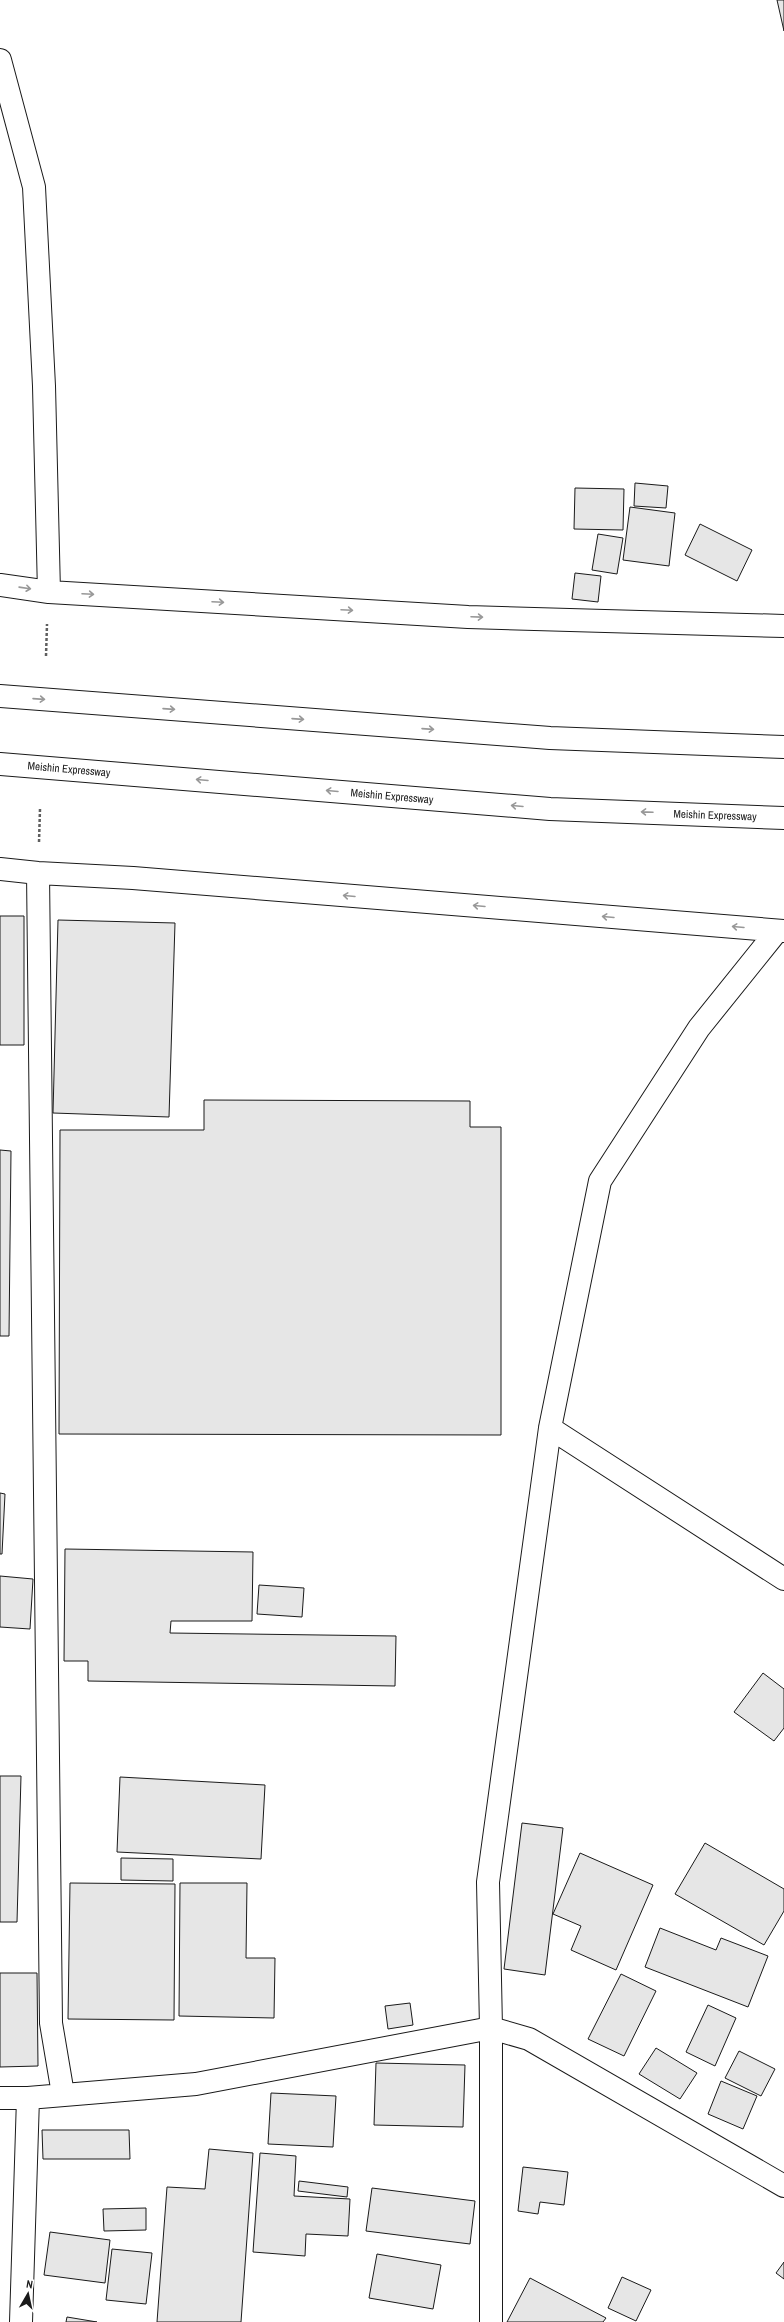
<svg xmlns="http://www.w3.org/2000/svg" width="784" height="2322" font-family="'Archivo Narrow',sans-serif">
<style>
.building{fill:#e6e6e6;stroke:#1a1a1a}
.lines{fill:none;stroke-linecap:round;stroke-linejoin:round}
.minor-casing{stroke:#1a1a1a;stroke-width:24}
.highway-casing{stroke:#1a1a1a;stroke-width:24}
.path{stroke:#5f5f5f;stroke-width:2.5;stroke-dasharray:3 2;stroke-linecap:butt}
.minor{stroke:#fff;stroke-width:22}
.highway{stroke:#fff;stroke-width:22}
.oneway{stroke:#989898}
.labels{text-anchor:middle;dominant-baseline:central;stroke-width:3;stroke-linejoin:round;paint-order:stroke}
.street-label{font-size:11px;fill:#1a1a1a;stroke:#fff}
</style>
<rect width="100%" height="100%" fill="#fff"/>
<path class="building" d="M777 0H784V31Z
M635 483 668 486 666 508 634 506Z
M575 488 624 489 623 530 574 529Z
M630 507 675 513 669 566 623 560Z
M700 524 752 550 737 581 685 555Z
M598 534 623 538 617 574 592 570Z
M575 573 601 576 598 602 572 599Z
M0 916H24V1045H0Z
M58 920 175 923 169 1117 53 1113Z
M204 1100 470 1101V1127H501V1435L59 1434 60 1130H204Z
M0 1150 11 1151 9 1336H0Z
M0 1493 5 1494 2 1554H0Z
M65 1549 253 1552 252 1621H171L170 1633 396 1636 395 1686 88 1681V1661H64Z
M0 1576 33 1579 30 1629 0 1627Z
M259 1585 304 1588 302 1617 257 1614Z
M763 1673 784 1689V1728L774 1741 734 1712Z
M0 1776H21L17 1922H0Z
M120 1777 265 1785 261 1859 117 1852Z
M522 1823 563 1828 545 1975 504 1969Z
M705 1843 784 1889V1911L764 1945 675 1894Z
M580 1853 653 1885 616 1970 571 1950 581 1926 553 1914Z
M121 1858 173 1859V1881L121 1880Z
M70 1883 175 1884 174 2020 68 2019Z
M180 1883H247L246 1958H275L274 2018 179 2016Z
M660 1928 716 1950 721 1938 768 1956 748 2007 645 1967Z
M0 1973H37L38 2066 0 2067Z
M621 1974 656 1991 624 2056 588 2039Z
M410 2003 413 2025 388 2029 385 2006Z
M708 2005 736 2018 715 2066 686 2052Z
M656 2048 697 2073 680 2099 639 2074Z
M739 2051 775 2069 761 2096 725 2078Z
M376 2063 465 2065 463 2127 374 2125Z
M721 2081 757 2096 743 2129 708 2114Z
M271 2093 336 2096 333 2147 268 2144Z
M42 2130H129L130 2159H43Z
M209 2149 253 2153 241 2322H157L167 2187 205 2189Z
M260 2153 296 2156 294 2196 350 2199 348 2236 306 2234 305 2256 253 2252Z
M523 2167 568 2172 564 2205 540 2202 538 2214 518 2211Z
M299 2181 348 2187 347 2197 298 2191Z
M372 2188 475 2201 470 2244 366 2231Z
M146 2208V2230L104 2231 103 2209Z
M50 2232 110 2240 105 2283 44 2275Z
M112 2249 152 2253 146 2304 106 2300Z
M377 2254 441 2265 433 2309 369 2298Z
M784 2262V2279L776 2273Z
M622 2277 651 2290 636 2321 608 2308Z
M530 2278 606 2318 603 2322H507Z
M67 2317 97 2322H66Z"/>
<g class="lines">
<g class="minor-casing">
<path id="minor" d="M0 60 34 187 44 386 49 592
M0 585 49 592 468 617 784 626
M0 869 38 873 133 878 784 931
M38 873 51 2023 63 2094
M550 1428 784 1579
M0 2098H28L196 2084 491 2028 529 2039 784 2186
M21 2322 28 2098
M491 2322V2028L488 1882 550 1428 600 1181 699 1028 777 931"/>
</g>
<g class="highway-casing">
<path id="highway" d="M0 696 550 738 784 747
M0 764 550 809 784 818"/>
</g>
<path class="path" d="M46 656 47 624
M39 842 40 809"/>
<use href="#minor" class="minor"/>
<use href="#highway" class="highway"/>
</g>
<defs><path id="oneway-shaft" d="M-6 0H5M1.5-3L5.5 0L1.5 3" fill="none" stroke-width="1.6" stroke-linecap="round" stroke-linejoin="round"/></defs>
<g class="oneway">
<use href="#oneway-shaft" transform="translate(25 588) rotate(8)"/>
<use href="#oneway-shaft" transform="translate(88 594) rotate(3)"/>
<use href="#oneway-shaft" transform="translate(218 602) rotate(3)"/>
<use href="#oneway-shaft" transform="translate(347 610) rotate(3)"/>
<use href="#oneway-shaft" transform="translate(477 617) rotate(2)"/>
<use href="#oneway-shaft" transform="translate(39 699) rotate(4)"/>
<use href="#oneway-shaft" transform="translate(169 709) rotate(4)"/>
<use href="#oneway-shaft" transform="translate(298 719) rotate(4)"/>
<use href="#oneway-shaft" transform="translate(428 729) rotate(4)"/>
<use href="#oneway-shaft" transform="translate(202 780) rotate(-175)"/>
<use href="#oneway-shaft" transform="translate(332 791) rotate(-175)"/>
<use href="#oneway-shaft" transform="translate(517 806) rotate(-175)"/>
<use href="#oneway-shaft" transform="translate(647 812) rotate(-178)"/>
<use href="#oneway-shaft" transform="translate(349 896) rotate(-175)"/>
<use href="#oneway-shaft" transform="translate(479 906) rotate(-175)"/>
<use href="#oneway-shaft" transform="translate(608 917) rotate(-175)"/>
<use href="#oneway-shaft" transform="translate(738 927) rotate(-175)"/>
</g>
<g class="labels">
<g class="street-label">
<text transform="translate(69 769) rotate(5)">Meishin Expressway</text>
<text transform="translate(392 796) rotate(5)">Meishin Expressway</text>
<text transform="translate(715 815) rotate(2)">Meishin Expressway</text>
</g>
</g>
<g transform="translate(28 2294) rotate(9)" stroke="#ffffff" stroke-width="3" paint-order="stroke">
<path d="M0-3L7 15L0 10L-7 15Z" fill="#1a1a1a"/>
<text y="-6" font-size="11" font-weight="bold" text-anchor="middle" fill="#1a1a1a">N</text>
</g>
</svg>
